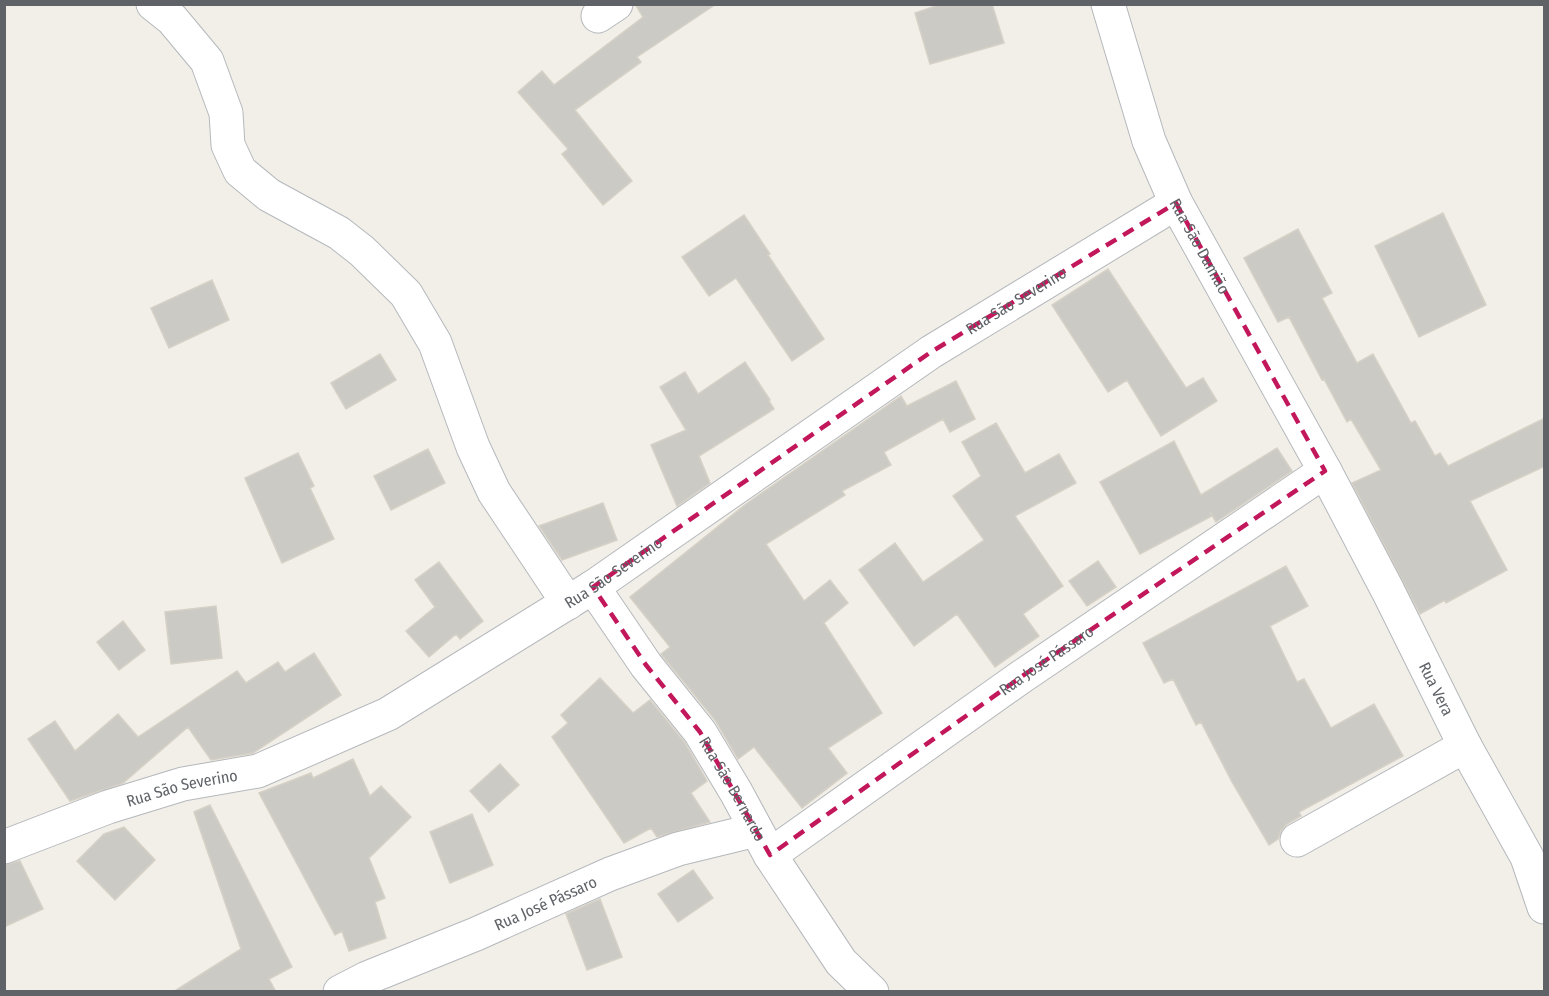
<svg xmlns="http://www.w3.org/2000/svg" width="1549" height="996" font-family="'Fira Sans Condensed',sans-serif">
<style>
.building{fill:#cccac5;stroke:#d6d1c6;stroke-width:1.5}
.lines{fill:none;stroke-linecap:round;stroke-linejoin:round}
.minor-casing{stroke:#b5b8bc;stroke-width:35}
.minor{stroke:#fff;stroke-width:33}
.marked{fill:none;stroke:#c2185b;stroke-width:4.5;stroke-dasharray:12 8;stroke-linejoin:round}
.labels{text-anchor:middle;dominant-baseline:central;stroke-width:4.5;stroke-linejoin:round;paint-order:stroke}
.street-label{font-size:16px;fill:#5f6368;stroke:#fff}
</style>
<rect width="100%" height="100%" fill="#f1efe8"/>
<path class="building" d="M635 4H716L637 57 641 62 575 110 632 181 603 205 562 154 568 149 518 92 542 71 554 85 643 17Z
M942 4H992L1004 43 930 64 915 13Z
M1443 213 1486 305 1419 337 1375 246Z
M744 215 770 254 768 255 824 339 792 361 736 278 709 296 682 257Z
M1298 229 1332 293 1322 298 1357 363 1373 354 1411 423 1415 421 1435 456 1440 453 1448 466 1545 418V466L1470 501 1507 570 1446 603 1445 600 1420 614 1352 483 1381 470 1351 419 1347 422 1324 379 1322 380 1289 317 1278 322 1244 258Z
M1108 269 1186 388 1203 378 1217 401 1161 436 1127 380 1108 392 1052 305Z
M212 280 229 320 169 348 151 308Z
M380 354 396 380 346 409 331 383Z
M745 362 770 400 769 401 774 409 699 456 710 483 677 506 651 445 686 430 660 387 685 372 698 394Z
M956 381 975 419 950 432 943 419 884 452 891 465 842 491 845 495 766 544 804 601 830 580 848 603 824 623 882 713 828 748 847 773 802 808 754 747 738 759 715 720 661 654 670 647 630 597 746 504 901 396 907 406Z
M996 423 1025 473 1059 454 1076 483 1015 516 1063 586 1023 614 1039 636 995 667 957 614 914 646 859 570 895 543 923 582 984 540 953 496 981 476 962 442Z
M1174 441 1201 495 1277 448 1292 471 1216 522 1210 512 1212 516 1140 554 1100 482Z
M428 449 445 483 391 510 374 476Z
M298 453 314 486 310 488 334 539 282 563 245 478Z
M603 503 617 540 562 560 539 526Z
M1098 561 1116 587 1087 606 1069 581Z
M439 562 483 621 460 639 456 634 429 657 406 631 435 607 415 580Z
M1286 566 1308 606 1270 626 1297 682 1304 679 1331 728 1374 704 1403 756 1299 812 1301 816 1287 824 1281 831 1278 839 1269 845 1232 782 1201 722 1196 725 1173 679 1164 683 1143 643Z
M216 606 222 658 171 664 165 612Z
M123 621 145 650 119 670 97 642Z
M314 653 341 695 253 753 211 760 188 727 123 783 70 801 28 739 55 721 75 751 118 714 138 737 237 671 246 683 278 662 285 672Z
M600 678 633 713 650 700 685 743 707 781 691 793 710 822 657 837 651 828 624 843 552 737 568 723 561 715Z
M353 759 370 796 381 786 411 817 369 858 385 898 375 902 386 938 349 951 342 931 335 935 259 793 311 773 313 778Z
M500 764 519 785 489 812 470 791Z
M210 805 292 967 269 979 276 992H173L241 949 194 812Z
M472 814 493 865 450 883 430 832Z
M124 827 155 860 115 900 77 861 104 834Z
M20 861 43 909 4 927V865Z
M693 870 713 898 678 922 658 894Z
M600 899 622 957 587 970 566 914Z"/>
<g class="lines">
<g class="minor-casing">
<g id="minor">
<path d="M153 4 172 19 207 61 226 113 228 145 240 171 269 195 339 233 362 251 406 294 435 343 473 447 494 492 568 603"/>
<path id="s1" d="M1108 4 1149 141 1176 203 1325 471 1388 591 1465 746 1527 857 1544 907"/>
<path d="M598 16 616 4"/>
<path id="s2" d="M593 587 646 665 700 732 736 792 770 855 841 962 872 992"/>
<path d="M1297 840 1465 746"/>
<path id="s3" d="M4 847 108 807 183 784 258 771 388 714 593 587 931 352 1176 203"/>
<path id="s4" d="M770 855 1021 677 1325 471"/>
<path id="s5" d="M340 992 367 978 476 934 610 874 678 849 756 830"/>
</g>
</g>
<use href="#minor" class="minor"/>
</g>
<path class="marked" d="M1176 203 1325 471 1021 677 770 855 700 732 646 665 593 587 931 352Z"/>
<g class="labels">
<g class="street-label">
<text stroke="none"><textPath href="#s1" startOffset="260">Rua São Damião</textPath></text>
<text stroke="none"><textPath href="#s3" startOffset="1160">Rua São Severino</textPath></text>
<text stroke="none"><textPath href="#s3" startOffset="674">Rua São Severino</textPath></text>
<text stroke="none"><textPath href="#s4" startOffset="338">Rua José Pássaro</textPath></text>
<text stroke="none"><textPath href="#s1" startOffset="762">Rua Vera</textPath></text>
<text stroke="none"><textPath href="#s3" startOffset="188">Rua São Severino</textPath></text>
<text stroke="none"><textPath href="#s2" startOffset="246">Rua São Bernardo</textPath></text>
<text stroke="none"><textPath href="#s5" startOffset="224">Rua José Pássaro</textPath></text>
</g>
</g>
<rect width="1549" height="996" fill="none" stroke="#5f6368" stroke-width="12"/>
</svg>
